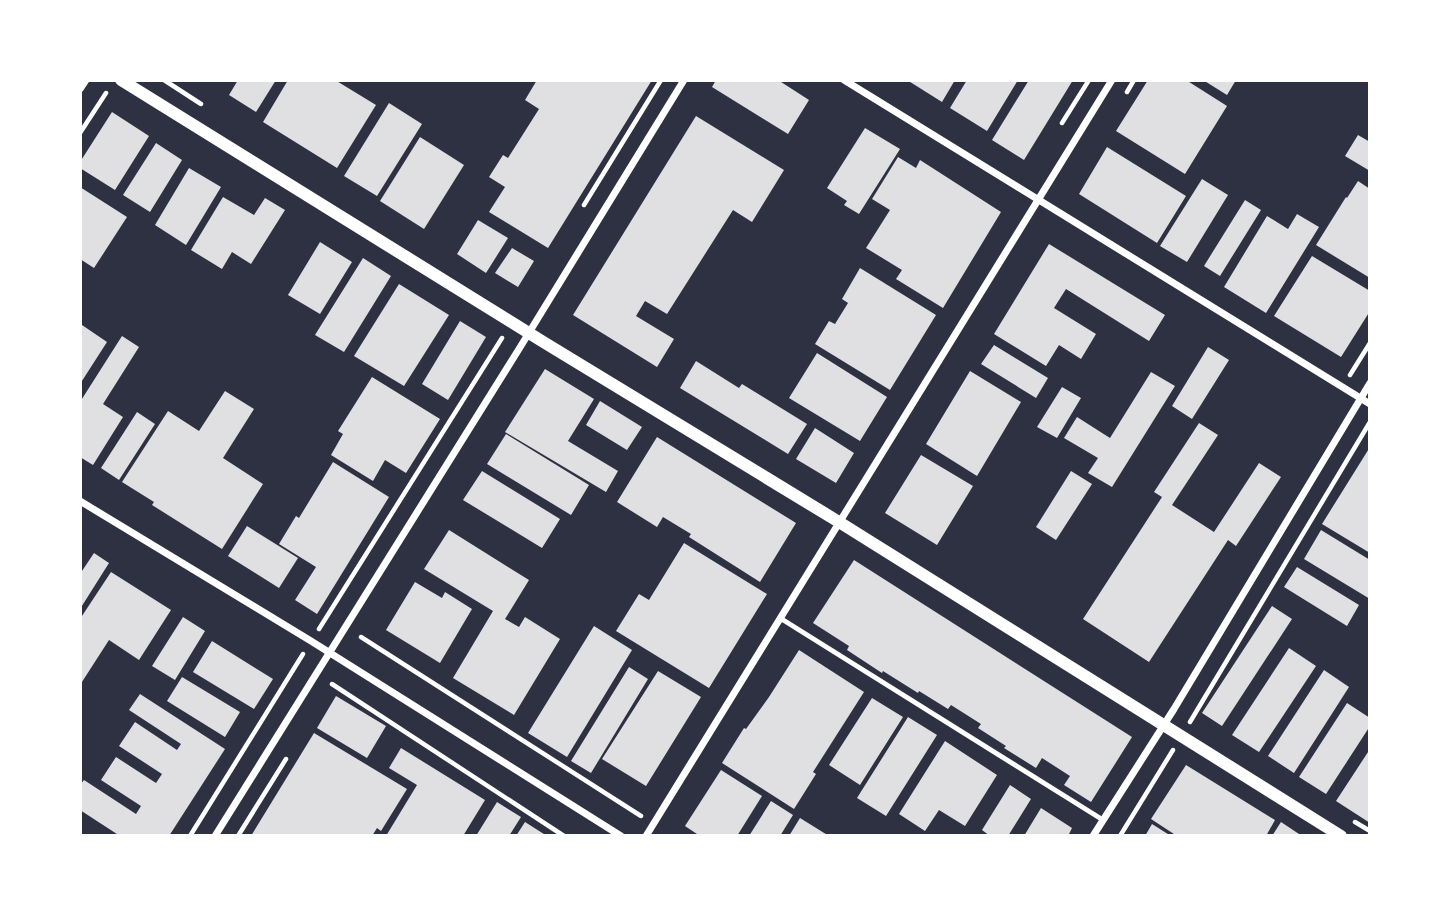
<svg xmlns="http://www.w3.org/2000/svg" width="1450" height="916" font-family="Manrope,sans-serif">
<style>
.building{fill:#e0e0e3}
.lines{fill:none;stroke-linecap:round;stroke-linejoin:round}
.path{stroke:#fff;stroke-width:4.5}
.service{stroke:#fff;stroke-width:5}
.minor{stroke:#fff;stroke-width:7}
.tertiary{stroke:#fff;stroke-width:12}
</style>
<rect width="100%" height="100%" fill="#2d3142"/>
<path class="building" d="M238 80H276L256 112 229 95Z
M288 80H335L376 105 337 168 263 122Z
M537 80H652L548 248 489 212 505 187 489 177 503 155 508 158 539 109 525 100Z
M716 80H778L809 100 788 134 712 87Z
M907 80H955L942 102Z
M967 80H1018L987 131 950 108Z
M1029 80H1073L1024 160 992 140Z
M1148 80H1186L1227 106 1185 174 1116 131Z
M1203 80H1236L1227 95Z
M389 103 422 124 377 196 344 176Z
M112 112 149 136 115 190 80 168V162Z
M696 116 784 170 752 222 733 210 667 314 645 301 636 316 674 339 657 367 573 315Z
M865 128 900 149 859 214 844 205 847 201 827 188Z
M1358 135 1370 142V171L1345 156Z
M420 137 464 165 424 229 380 201Z
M156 143 182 160 150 212 123 195Z
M1107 147 1186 196 1157 243 1079 194Z
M898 157 916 168 920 160 1001 212 943 308 896 279 902 270 866 248 890 210 872 199Z
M189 168 221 187 186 245 155 225Z
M1202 179 1228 195 1187 262 1160 246Z
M1358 181 1370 189V278L1316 245 1346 197 1347 198Z
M80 187 127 217 94 268 80 259Z
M223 197 254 215 265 198 285 210 251 264 232 252 222 269 191 250Z
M1245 200 1261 210 1220 276 1204 266Z
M1297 214 1319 227 1266 313 1224 287 1267 216 1288 229Z
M478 220 508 238 486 273 457 254Z
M320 242 352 262 320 314 288 295Z
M1049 244 1165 315 1149 341 1066 289 1054 308 1096 334 1081 359 1059 345 1046 366 994 334Z
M512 248 534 261 518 287 495 273Z
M1312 256 1370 291V311L1341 357 1274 316Z
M363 258 391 276 344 352 315 335Z
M860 268 936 315 890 390 815 344 829 321 835 324 848 303 842 299Z
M399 284 449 315 404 386 354 356Z
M460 321 486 337 448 400 422 384Z
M82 325 107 342 80 384V327Z
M122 336 139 347 103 404 123 417 93 465 80 457V402Z
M994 345 1048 378 1036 398 981 364Z
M1208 347 1229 360 1192 419 1172 406Z
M817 353 887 397 860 441 789 398Z
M696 361 739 388 742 384 807 424 788 454 680 388Z
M545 369 594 399 568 441 618 471 606 492 505 432Z
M970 371 1021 402 977 476 926 444Z
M1151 372 1175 386 1112 487 1088 473 1098 458 1064 438 1077 417 1110 438Z
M372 377 440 419 406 473 385 460 373 481 331 455 343 434 338 431Z
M1062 387 1081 398 1057 438 1037 427Z
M225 391 254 409 223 458 263 484 222 549 152 505 154 502 122 482 168 411 199 431Z
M600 401 642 427 627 450 586 425Z
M137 412 155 424 119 480 101 468Z
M1199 423 1218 435 1172 505 1214 532 1259 463 1281 477 1236 546 1228 540 1149 662 1083 619 1162 497 1154 492Z
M815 428 854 453 836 483 796 459Z
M506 434 589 485 571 515 487 464Z
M657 437 796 523 760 582 689 537 691 534 663 517 657 527 617 502Z
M1370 447V553L1322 524Z
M921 455 973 486 937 545 885 513Z
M333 462 389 497 317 614 295 600 316 567 279 544 296 516 299 518Z
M482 471 560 519 542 548 463 500Z
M1071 471 1092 484 1056 540 1036 527Z
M247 526 298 558 279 588 228 556Z
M449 530 529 580 505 619 519 627 525 617 560 639 514 715 453 678 493 611 424 569Z
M1321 530 1370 560V599L1304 559Z
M684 543 767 594 709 688 616 631 639 594 649 600Z
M94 553 109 563 80 609V574Z
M854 560 1132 737 1091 802 1064 785 1070 776 1042 758 1036 768 1004 748 1006 746 978 728 981 724 951 705 948 709 919 691 918 693 883 671 882 673 847 650 849 646 813 623Z
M1297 567 1359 605 1347 626 1284 587Z
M111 572 171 610 139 660 109 640 80 685V619Z
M415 582 442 598 445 592 472 609 440 663 386 630Z
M1272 606 1292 619 1222 726 1202 713Z
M183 617 205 631 175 680 152 666Z
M594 626 632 650 567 757 528 733Z
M212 641 273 679 254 709 193 672Z
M1289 648 1316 666 1259 752 1232 735Z
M799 650 864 692 813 772 816 774 794 809 722 763 744 728 746 729 769 697Z
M629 667 648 679 591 773 571 761Z
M1324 670 1349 687 1294 773 1268 756Z
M658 671 701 697 646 786 602 759Z
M182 677 240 712 225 737 167 701Z
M140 694 225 749 169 836H120L80 810V785L84 780 136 814 141 806 101 780 116 757 156 783 162 774 119 746 135 722 177 750 181 744 129 710Z
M336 696 386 726 367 758 317 728Z
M872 698 903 717 860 785 829 765Z
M1347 703 1370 718V726L1326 794 1299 777Z
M908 717 937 735 886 816 857 798Z
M314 733 407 789 381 831 377 828 372 836H251Z
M945 741 997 775 965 826 939 810 925 831 899 814Z
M401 748 485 800 463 836H386L417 785 389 768Z
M1370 749V823L1336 801Z
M1186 765 1275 820 1266 836H1177L1151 819Z
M721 770 762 796 737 836H700L685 826Z
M1010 785 1031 799 1008 836H990L982 830Z
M771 801 793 815 780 836H749Z
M497 802 521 817 509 836H476Z
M1041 808 1072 828 1068 836H1024Z
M800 818 829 836H789Z
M525 822 547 836H516Z
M1281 822 1302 836H1272Z
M1152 824 1171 836H1145Z"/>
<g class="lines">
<path class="path" d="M164 80 201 104
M1127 92 1134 80
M1062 123 1089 80
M80 133 106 93
M584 205 661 80
M1350 375 1370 343
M319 629 502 338
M361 637 641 816
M332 684 564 836
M1190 722 1370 422
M1355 822 1370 831
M190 836 303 654
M238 836 286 759
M1120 836 1173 750"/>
<path class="service" d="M780 618 1103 820"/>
<path class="minor" d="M844 80 1370 404
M80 89 86 80
M80 501 311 641 621 836
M215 836 519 349 684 80
M646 836 1112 80
M1093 836 1174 709 1370 383"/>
<path class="tertiary" d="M121 80 545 343 839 522 1341 836"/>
</g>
<rect width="1450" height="916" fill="none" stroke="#ffffff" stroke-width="164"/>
</svg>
